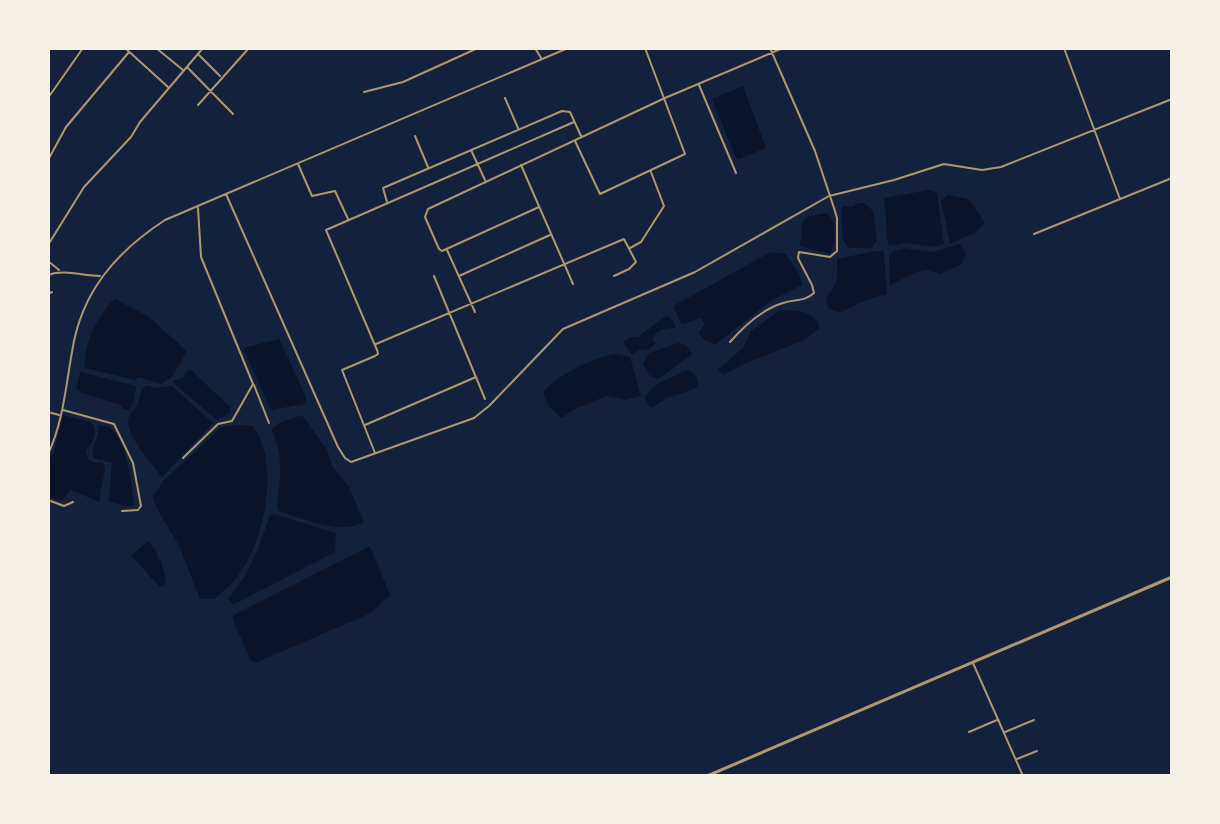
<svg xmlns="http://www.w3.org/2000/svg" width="1220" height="824" font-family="'Roboto Condensed',sans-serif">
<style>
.water{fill:#0b132b}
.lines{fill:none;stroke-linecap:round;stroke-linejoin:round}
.minor{stroke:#b1986c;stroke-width:2}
.tertiary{stroke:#b1986c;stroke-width:3}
</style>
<rect width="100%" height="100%" fill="#14213d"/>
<path class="water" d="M743 86 766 148 739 159 736 158 712 99Z
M929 190 937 193 944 244 935 247 906 243 888 246 884 198Z
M948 195 969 199 985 223 974 233 950 244 941 201Z
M859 203H864L873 211 877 240 872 248H848L843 239 841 210 843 206 852 207Z
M827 213C837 223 836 242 830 254L800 246 802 224 806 217Z
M960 244 966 253 962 264 940 274 926 270 917 272 890 285 889 258 893 251 905 248 932 252Z
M875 251H883L884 254 887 295C875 295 850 307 840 313L829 309 826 299C839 281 837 280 837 259Z
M771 252 786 254 799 274 802 285 769 302 715 345 703 339 699 333 705 323 700 318 685 324 681 323 673 306Z
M115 299 149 317 187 351 172 377 161 384 138 377 135 380 85 368C82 347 99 312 115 299Z
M780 310C799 312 812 308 820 328L802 341 746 363 723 375 718 370 744 347 751 331Z
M667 315 674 322 676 328C666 328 657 329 652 339L656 343 647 350 640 349 632 355 623 342 631 337H638Z
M279 339 306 397 305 404 271 410 243 348Z
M678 343 686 345 692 353 690 356 658 379 649 375 643 363 649 353Z
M615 354 630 357 641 396 625 400 606 396 573 410 564 417H560L549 406 543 393C552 378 596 356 615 354Z
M190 369 230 407 231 413 217 420 176 385 173 381 184 377 185 372Z
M687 370C696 374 700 378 697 388L665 399 652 408 647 404 645 397 655 385Z
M80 372 136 386 135 398 130 409 124 410 121 405 82 393 76 389Z
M146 385 155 388 172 386 213 423 162 477C153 465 126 435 128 420 130 413 135 409 138 403 141 395 139 391 146 385Z
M63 415 90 422 95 427V435L86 452 88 459 94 463 102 462 105 468 99 502 71 490 61 501 48 497V462L54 452Z
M302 415 327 450 333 467 349 487 364 522C338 536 306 519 279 511L277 506C280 480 284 453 271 430L279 423Z
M99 425C127 425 132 483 134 506H124L109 501 112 463 93 458C91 446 99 437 99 425Z
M239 425 253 426C257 433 262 441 264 449 274 491 261 549 233 582 227 589 220 594 214 599H200L179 546 156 507 153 497 163 481 221 427Z
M274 514 336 533 335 552 233 605 228 599C249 574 260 546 270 515Z
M148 541C157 550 166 571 166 584L160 587 131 556Z
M370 546 390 595 369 614 255 663 251 661 232 618 234 615Z"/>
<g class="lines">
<path class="minor" d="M125 48 168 87
M156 48 183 70
M535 48 541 58
M1064 48 1120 199
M199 55 220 76
M187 67 233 114
M699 85 736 173
M364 92 403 82 478 48
M48 98 83 48
M505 98 518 128
M198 105 249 48
M415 136 428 167
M575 141 600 194 685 154 645 48
M471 150 485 180
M48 160 66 127 129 52
M298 164 312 196 335 191 348 219
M521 165 573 284
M226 194 338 447 345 458 351 462 474 418 489 406 563 329 695 272 829 196 894 180 944 164 982 170 1001 167 1172 99
M387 202 383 188 562 111 570 112 581 136
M539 207 442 251 439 249 425 217 428 209 665 98 783 48
M1034 234 1172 178
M48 245 84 187 131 137 140 122 203 48
M630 248 641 242 664 206 651 172
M447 250 475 312
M48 261 59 270
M48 275C64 269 83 276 100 276
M434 276 485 399
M459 276 550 235
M48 294 52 292
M730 342C744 326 763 309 783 303 795 299 804 302 814 293L812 285 798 258 799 252 830 257 837 251V218L834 208 815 151 770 48
M376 344 624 239 636 262 629 269 614 276
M254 385 269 423
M63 410 114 424 133 463 141 506 138 510 122 511
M48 412 59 415
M365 425 476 377
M375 453 342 370 375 356 378 354 377 350 326 230 574 122
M48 454C63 423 66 385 72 352 81 292 116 252 165 220L568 48
M183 458 218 424 232 421 253 384 201 257 198 208
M48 500 64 506 73 502
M973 663 1023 776
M969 732 997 720
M1005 732 1034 720
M1017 759 1037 751"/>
<path class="tertiary" d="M707 776 1172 577"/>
</g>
<rect width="1220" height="824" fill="none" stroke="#f6f1e7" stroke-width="100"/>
</svg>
